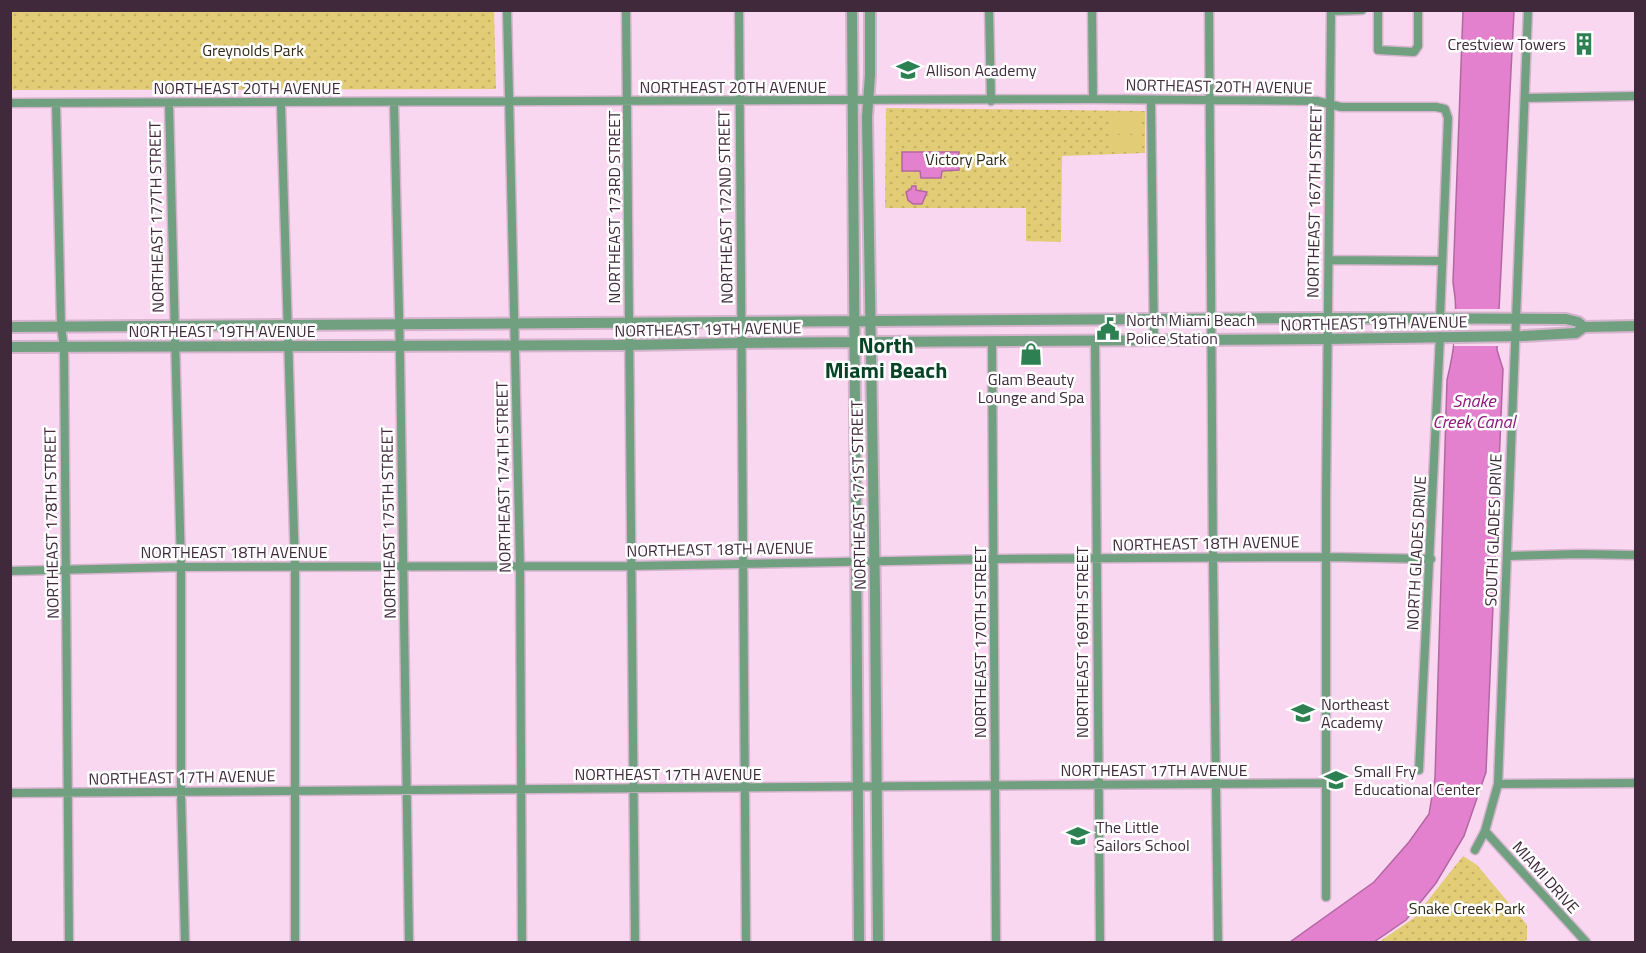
<svg xmlns="http://www.w3.org/2000/svg" width="1646" height="953" font-family="'Titillium Web',sans-serif">
<style>
.park{fill:url(#park-dots)}
.pitch{fill:#e2cc75}
.water{fill:#e381ce;stroke:#b267a2;stroke-width:1.5}
.pier{fill:#f9d7f0}
.lines{fill:none;stroke-linecap:round;stroke-linejoin:round}
.minor-casing{stroke:#d4b4cc;stroke-width:11}
.tertiary-casing{stroke:#d4b4cc;stroke-width:14}
.minor{stroke:#71a081;stroke-width:8}
.tertiary{stroke:#71a081;stroke-width:10}
.labels{text-anchor:middle;dominant-baseline:central;stroke-width:5;stroke-linejoin:round;paint-order:stroke}
.poi-label{font-size:16px;fill:#3f293a;stroke:#fff;text-anchor:start}
.park-label{font-size:16px;fill:#302b15;stroke:#fff}
.street-label{font-size:16px;fill:#3f293a;stroke:#fff}
.water-label{font-size:18px;font-style:italic;fill:#8f197e;stroke:#fff}
.district-label{font-size:22px;font-weight:bold;fill:#064425;stroke:#fff}
</style>
<defs>
<pattern id="park-dots" width="8" height="8" patternUnits="userSpaceOnUse" patternTransform="scale(1.5)"><rect width="8" height="8" fill="#e2cc75"/><path d="M2 2h.1M6 6h.1" fill="none" stroke="#c3af66" stroke-width="1.8" stroke-linecap="round"/></pattern>
</defs>
<rect width="100%" height="100%" fill="#f9d7f0"/>
<path class="park" d="M10 11H494L496 89 11 90Z
M886 108 1145 111V153L1062 156 1061 242 1026 241V208H885Z
M1463 856 1477 865 1527 925V939L1524 942H1379L1414 918Z"/>
<path class="pitch" d="M1141 115 1142 132 1111 133 1110 116Z
M1111 135H1142V152H1111Z"/>
<path class="water" d="M1463 11H1514L1497 350 1503 369 1486 772 1464 836 1436 883 1406 920 1374 942H1290L1374 882 1409 842 1429 814 1435 778 1447 380C1455 347 1459 316 1453 282Z
M902 152H959V170L942 171 941 178H921L920 171H902Z
M912 186H916V190L927 192 922 204H913L908 200 906 192 911 189Z"/>
<path class="pier" d="M1455 309H1500V346H1454Z"/>
<g class="lines">
<g class="minor-casing">
<path id="minor" d="M507 10 520 567 522 942
M626 10 635 942
M739 10 746 942
M989 10 991 101
M1092 10 1093 99
M1209 10 1213 558 1218 942
M1378 10V50L1414 52 1418 46V10
M1331 11 1362 10
M1525 98 1636 96
M1151 101 1154 341
M394 102 400 356 409 942
M10 103 1093 99 1317 101 1341 107H1436L1445 109 1448 118 1440 319
M56 104 61 326 64 348 69 942
M169 104 181 567V792L185 942
M281 104 295 566V942
M1329 260 1442 261
M1095 341 1100 942
M992 342 996 942
M1508 556 1579 554 1636 555
M10 571 181 567 632 566 995 559 1327 557 1431 559
M1419 770 1440 336
M1498 784 1636 783
M10 793 1326 783
M1485 831 1586 942
M1475 850 1485 831 1498 784 1528 10
M1326 897V500L1331 10"/>
</g>
<g class="tertiary-casing">
<path id="tertiary" d="M852 10 859 942
M870 10V75L867 117 875 594 878 942
M10 327 1319 318 1566 319 1578 322 1584 327
M10 347 630 345 741 343 1327 339 1523 336 1576 333 1584 327 1636 326"/>
</g>
<use href="#minor" class="minor"/>
<use href="#tertiary" class="tertiary"/>
</g>
<defs>
<g id="building-bare" transform="scale(1.8)"><path d="M-4-6H4V6H1V3H-1V6H-4ZM-2.5-4.3h1.7v1.8h-1.7ZM.8-4.3h1.7v1.8H.8ZM-2.5-1h1.7V.8h-1.7ZM.8-1h1.7V.8H.8Z" fill="#2d8051" stroke="#fff" stroke-width="2.5" paint-order="stroke"/></g>
<g id="school-bare" transform="scale(1.8)"><path d="M0-5L7-2L0 1L-7-2ZM-4 1L0 2.5L4 1V4Q0 6-4 4Z" fill="#2d8051" stroke="#fff" stroke-width="2.5" paint-order="stroke"/></g>
<g id="civic-bare" transform="scale(1.8)"><path d="M-.6-6.5H3V-4.5H.6V-3L4-1V1h2V6H-6V1h2V-1L-.6-3ZM-1.2 2.5V6h2.4V2.5Z" fill="#2d8051" stroke="#fff" stroke-width="2.5" paint-order="stroke"/></g>
<g id="shop-bare" transform="scale(1.8)"><path d="M-5-2.5h2.3a2.7 3.5 0 0 1 5.4 0H5L5.5 6h-11ZM-1.5-2.5h3a1.5 2.3 0 0 0-3 0Z" fill="#2d8051" stroke="#fff" stroke-width="2.5" paint-order="stroke"/></g>
</defs>
<g fill-rule="evenodd">
<use href="#building-bare" x="1584" y="44"/>
<use href="#school-bare" x="908" y="70"/>
<use href="#civic-bare" x="1108" y="329"/>
<use href="#shop-bare" x="1031" y="354"/>
<use href="#school-bare" x="1303" y="713"/>
<use href="#school-bare" x="1336" y="780"/>
<use href="#school-bare" x="1078" y="836"/>
</g>
<g class="labels">
<g class="poi-label">
<text x="1566" y="44" text-anchor="end">Crestview Towers</text>
<text x="926" y="70">Allison Academy</text>
<text x="1126" y="320">North Miami Beach<tspan x="1126" dy="18">Police Station</tspan></text>
<text x="1031" y="379" text-anchor="middle">Glam Beauty<tspan x="1031" dy="18">Lounge and Spa</tspan></text>
<text x="1321" y="704">Northeast<tspan x="1321" dy="18">Academy</tspan></text>
<text x="1354" y="771">Small Fry<tspan x="1354" dy="18">Educational Center</tspan></text>
<text x="1096" y="827">The Little<tspan x="1096" dy="18">Sailors School</tspan></text>
</g>
<g class="park-label">
<text x="253" y="50">Greynolds Park</text>
<text x="966" y="159">Victory Park</text>
<text x="1467" y="908">Snake Creek Park</text>
</g>
<g class="street-label">
<text transform="translate(1219 86) rotate(1)">NORTHEAST 20TH AVENUE</text>
<text x="733" y="87">NORTHEAST 20TH AVENUE</text>
<text x="247" y="88">NORTHEAST 20TH AVENUE</text>
<text transform="translate(1314 202) rotate(-89)">NORTHEAST 167TH STREET</text>
<text transform="translate(614 207) rotate(-90)">NORTHEAST 173RD STREET</text>
<text transform="translate(725 207) rotate(-91)">NORTHEAST 172ND STREET</text>
<text transform="translate(156 217) rotate(-91)">NORTHEAST 177TH STREET</text>
<text transform="translate(1374 323) rotate(-1)">NORTHEAST 19TH AVENUE</text>
<text transform="translate(708 329) rotate(-1)">NORTHEAST 19TH AVENUE</text>
<text x="222" y="331">NORTHEAST 19TH AVENUE</text>
<text transform="translate(503 477) rotate(-91)">NORTHEAST 174TH STREET</text>
<text transform="translate(858 495) rotate(-91)">NORTHEAST 171ST STREET</text>
<text transform="translate(51 523) rotate(-91)">NORTHEAST 178TH STREET</text>
<text transform="translate(388 523) rotate(-91)">NORTHEAST 175TH STREET</text>
<text transform="translate(1493 530) rotate(-88)">SOUTH GLADES DRIVE</text>
<text transform="translate(1206 543) rotate(-1)">NORTHEAST 18TH AVENUE</text>
<text transform="translate(720 549) rotate(-1)">NORTHEAST 18TH AVENUE</text>
<text x="234" y="552">NORTHEAST 18TH AVENUE</text>
<text transform="translate(1416 553) rotate(-87)">NORTH GLADES DRIVE</text>
<text transform="translate(980 642) rotate(-90)">NORTHEAST 170TH STREET</text>
<text transform="translate(1082 642) rotate(-90)">NORTHEAST 169TH STREET</text>
<text x="1154" y="770">NORTHEAST 17TH AVENUE</text>
<text x="668" y="774">NORTHEAST 17TH AVENUE</text>
<text transform="translate(182 777) rotate(-1)">NORTHEAST 17TH AVENUE</text>
<text transform="translate(1546 877) rotate(48)">MIAMI DRIVE</text>
</g>
<g class="water-label">
<text x="1474" y="400">Snake<tspan x="1474" dy="21">Creek Canal</tspan></text>
</g>
<g class="district-label">
<text x="886" y="345">North<tspan x="886" dy="25">Miami Beach</tspan></text>
</g>
</g>
<rect width="1646" height="953" fill="none" stroke="#3f293a" stroke-width="24"/>
</svg>
